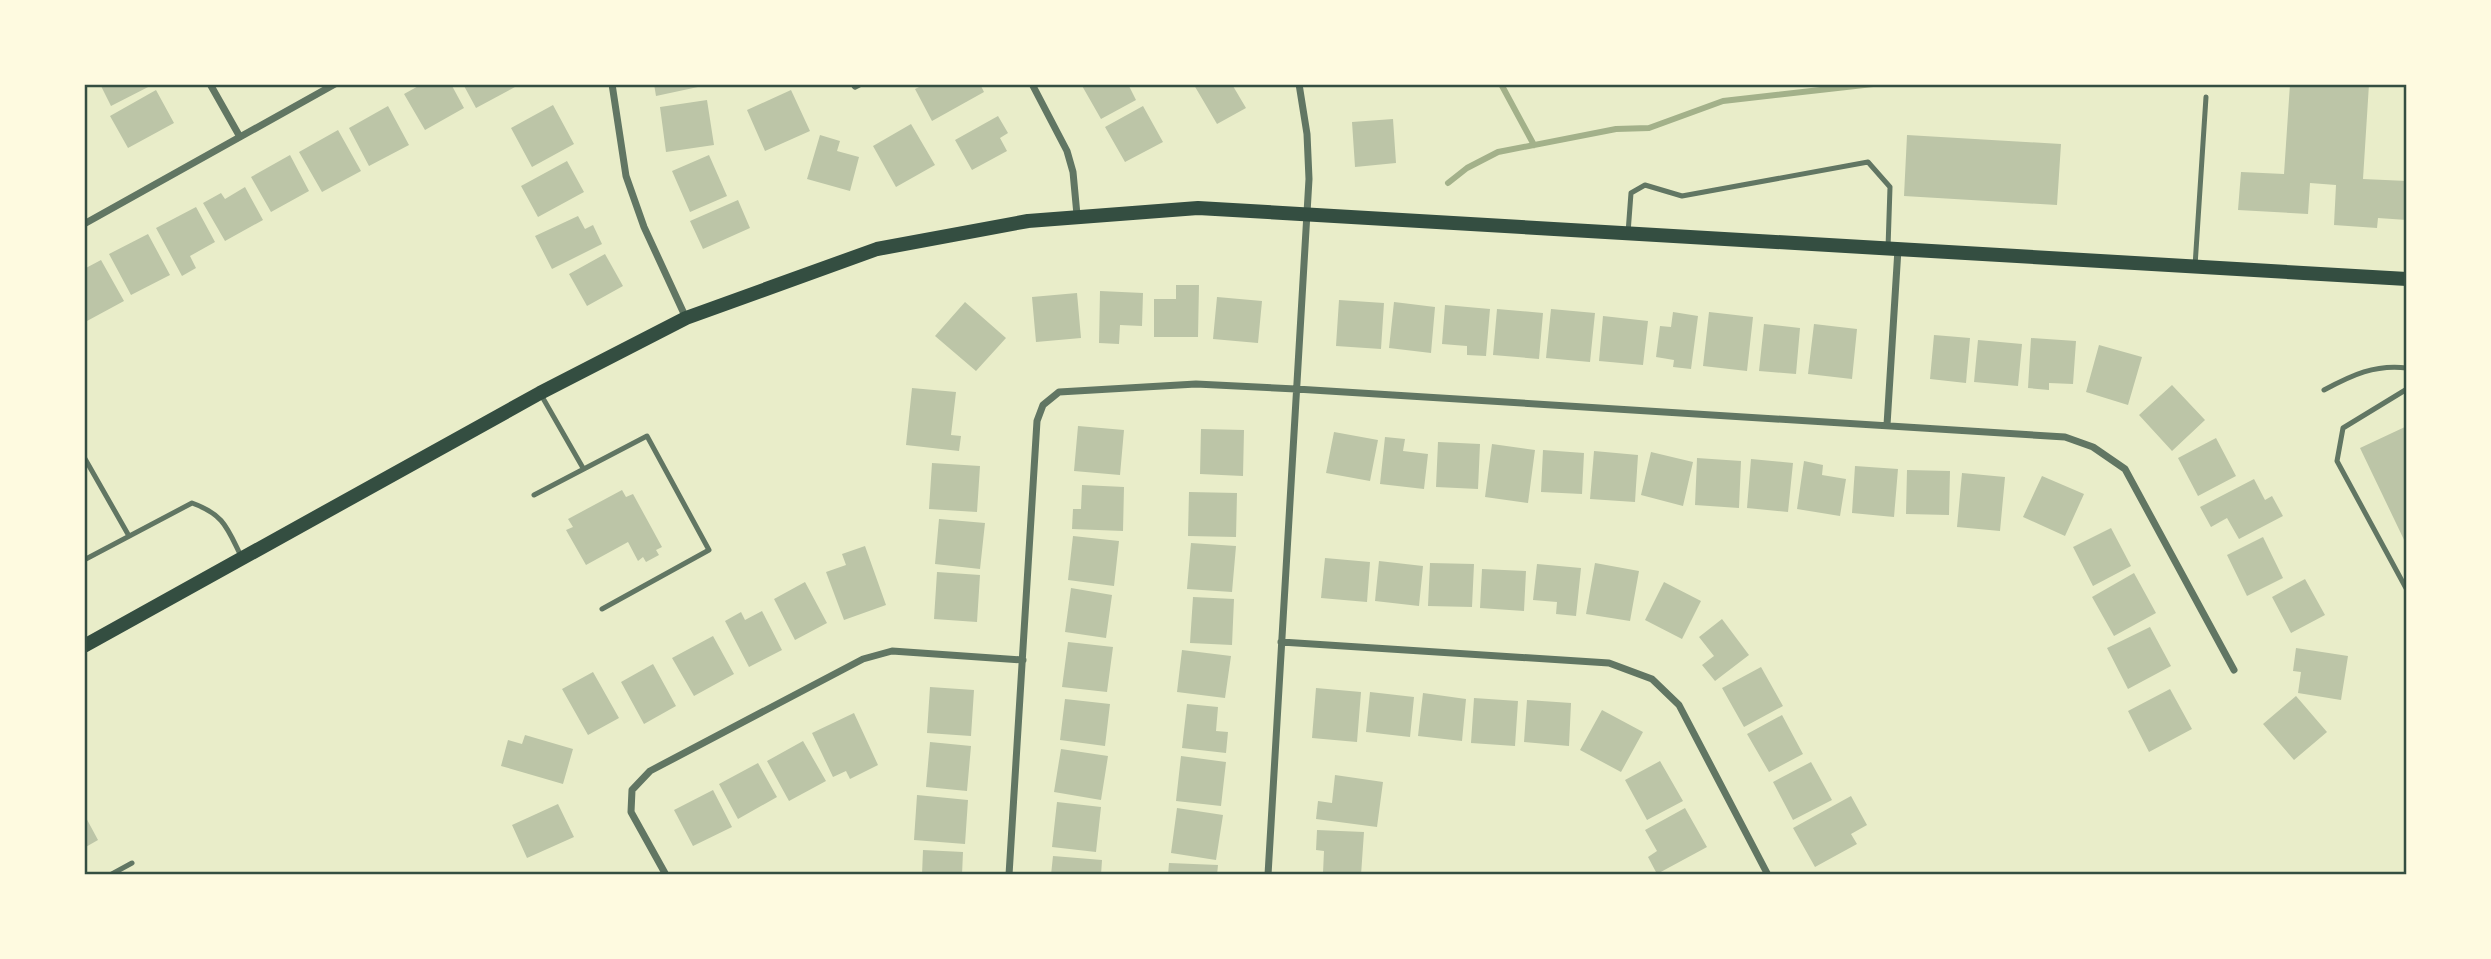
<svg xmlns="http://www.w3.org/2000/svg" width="2491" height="959" font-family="'Public Sans',sans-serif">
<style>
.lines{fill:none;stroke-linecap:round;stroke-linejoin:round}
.stream{stroke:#a3b18a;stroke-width:6}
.building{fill:#bcc5a7}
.service{stroke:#617663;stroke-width:5}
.minor{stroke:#617663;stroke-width:7}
.secondary{stroke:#344e41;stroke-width:14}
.neatline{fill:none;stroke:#344e41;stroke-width:2.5}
</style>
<rect width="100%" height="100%" fill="#e9edc9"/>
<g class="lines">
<path class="stream" d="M1501 84 1534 145
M1448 183 1467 168 1498 152 1616 129 1649 128 1723 101 1873 84"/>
</g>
<path class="building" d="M100 84H154L111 106Z
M422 84H451L464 108 425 130 404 94Z
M463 84H513L515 87 476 108Z
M654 84H698V87L656 96Z
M925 84H980L984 92 932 121 915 89Z
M1081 84H1128L1136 100 1101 119Z
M1236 84 1233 86 1246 108 1217 124 1194 85Z
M2290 84H2369L2363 179 2407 181V220L2378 218 2377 228 2334 225 2336 185 2310 183 2308 214 2238 210 2241 172 2284 174Z
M156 90 174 123 128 148 110 116Z
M791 90 810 131 765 151 747 110Z
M707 100 714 145 666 152 660 107Z
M553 105 574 144 532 167 511 128Z
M388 106 409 145 369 166 349 128Z
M1143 106 1163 142 1125 162 1105 127Z
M998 116 1008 133 1000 138 1007 151 972 170 955 140Z
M1393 119 1396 163 1355 167 1352 122Z
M911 124 935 165 896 187 873 146Z
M338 130 361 171 322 192 299 152Z
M820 135 840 141 837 151 859 157 850 191 807 179Z
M1907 135 2061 144 2057 205 1904 196Z
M290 155 309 191 271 212 251 177Z
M709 155 727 196 690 212 672 171Z
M567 161 584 192 538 217 521 186Z
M245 187 263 220 225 241 203 203 221 193 225 199Z
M738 200 750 228 703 249 690 221Z
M196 207 215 242 190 256 196 268 182 276 156 228Z
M578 216 585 229 593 225 602 244 552 269 535 236Z
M148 234 170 275 131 295 109 254Z
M605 254 623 286 587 306 569 274Z
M101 260 124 301 87 321 84 269Z
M1176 285H1199L1198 337H1154V299H1176Z
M1100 291 1143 293 1142 326 1120 325 1119 344 1099 343Z
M1077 293 1081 338 1036 342 1032 297Z
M1217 297 1262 301 1258 343 1213 339Z
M1339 300 1384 303 1381 349 1336 346Z
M965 302 1006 338 976 371 935 336Z
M1394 302 1435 307 1431 353 1389 348Z
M1445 305 1490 309 1486 356 1467 355V346L1442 344Z
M1497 309 1543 313 1539 359 1493 355Z
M1551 309 1595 313 1590 362 1546 358Z
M1673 312 1698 316 1691 369 1673 367 1674 360 1656 357 1660 326 1671 327Z
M1709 312 1753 317 1747 371 1703 366Z
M1603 316 1648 321 1643 365 1599 361Z
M1764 324 1800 328 1796 374 1759 371Z
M1814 324 1857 329 1852 379 1808 374Z
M1934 335 1970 338 1966 383 1930 379Z
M2031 338 2076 341 2073 384 2049 383V390L2028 388Z
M1978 340 2022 344 2018 386 1974 382Z
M2099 345 2142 357 2128 405 2086 392Z
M2172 385 2205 420 2172 451 2139 415Z
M912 388 956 392 951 435 961 436 959 451 906 445Z
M1078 426 1124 430 1120 475 1074 471Z
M2407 426V546L2360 448Z
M1201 429 1244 430 1243 476 1200 474Z
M1334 432 1378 440 1370 481 1326 473Z
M1385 437 1405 439 1403 451 1428 454 1424 489 1380 484Z
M2216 438 2236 476 2198 496 2178 458Z
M1438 442 1480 444 1478 489 1436 487Z
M1492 444 1535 450 1528 503 1485 497Z
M1543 450 1584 453 1582 494 1541 492Z
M1594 451 1638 455 1635 502 1590 499Z
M1651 452 1693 462 1683 506 1641 495Z
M1697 458 1741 461 1739 508 1695 505Z
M1751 459 1793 463 1788 512 1747 508Z
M1804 461 1823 465 1822 475 1846 479 1840 516 1797 509Z
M932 463 980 466 977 512 929 509Z
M1855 466 1898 469 1894 517 1852 513Z
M1907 470 1950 471 1949 515 1906 514Z
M1962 473 2005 477 2000 531 1957 527Z
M2042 476 2084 494 2065 536 2023 517Z
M2254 479 2265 500 2272 496 2283 516 2239 539 2227 518 2211 527 2200 507Z
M1082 485 1124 487 1123 531 1072 529 1073 509H1081Z
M622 490 626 497 633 494 662 547 656 550 659 555 646 562 643 557 638 561 628 542 586 565 566 530 573 527 568 519Z
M1189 492 1237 493 1236 537 1188 536Z
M939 519 985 523 980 569 935 564Z
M2111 528 2131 566 2093 586 2073 547Z
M1073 536 1119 541 1114 586 1068 580Z
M2263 537 2283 578 2247 596 2227 555Z
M1191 543 1236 546 1232 592 1187 589Z
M865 546 886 605 844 620 826 572 846 565 842 554Z
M1325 558 1370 562 1367 602 1321 598Z
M1379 561 1423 566 1419 606 1375 601Z
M1430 563 1474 564 1472 607 1428 606Z
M1595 563 1639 571 1630 621 1586 614Z
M1537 564 1581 568 1576 616 1556 614 1557 602 1533 600Z
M1482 569 1526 571 1524 611 1480 608Z
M937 572 980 575 977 622 934 619Z
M2134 573 2156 613 2114 636 2092 597Z
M2305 579 2325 615 2291 633 2272 597Z
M805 582 827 623 795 640 774 599Z
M1664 582 1701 601 1682 639 1645 620Z
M1071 588 1112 595 1106 638 1065 632Z
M1193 597 1234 599 1232 645 1190 643Z
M762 611 782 650 749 667 725 621 741 612 745 620Z
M1722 619 1749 655 1715 681 1702 665 1714 656 1699 637Z
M2150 627 2171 666 2128 689 2107 648Z
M713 636 734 674 694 696 672 658Z
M1068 642 1113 647 1107 692 1062 687Z
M2296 648 2348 656 2341 700 2298 693 2301 672 2293 671Z
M1182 650 1231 656 1225 698 1177 692Z
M653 664 676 706 644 724 621 682Z
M1761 667 1783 706 1744 727 1722 688Z
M593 672 619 718 588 735 562 689Z
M930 687 974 690 971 736 927 733Z
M1316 688 1361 692 1357 742 1312 738Z
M2170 689 2192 729 2149 752 2128 711Z
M1370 692 1414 697 1410 737 1366 732Z
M1423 693 1466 699 1462 741 1418 736Z
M2296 696 2327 732 2294 760 2263 724Z
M1474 698 1518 701 1515 746 1471 743Z
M1065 699 1110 704 1105 746 1060 740Z
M1527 700 1571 703 1569 746 1524 742Z
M1187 704 1218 707 1216 731 1228 732 1226 753 1182 748Z
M1602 710 1643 732 1621 772 1580 750Z
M854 713 878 765 850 779 846 771 833 777 812 733Z
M1782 715 1803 754 1769 772 1747 734Z
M525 735 573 749 563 784 501 766 508 740 522 744Z
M803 741 826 781 789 801 767 761Z
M930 742 971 746 967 791 926 787Z
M1061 749 1108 756 1101 800 1054 792Z
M1181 756 1226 762 1221 806 1176 801Z
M1660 761 1683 801 1647 820 1625 780Z
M1811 762 1832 800 1793 820 1773 782Z
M758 763 777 797 738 819 719 784Z
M1335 775 1383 782 1377 827 1316 819 1318 801 1332 803Z
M713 790 732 827 693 846 674 810Z
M917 795 968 800 965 844 914 840Z
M1851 796 1867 825 1851 834 1857 844 1815 867 1793 828Z
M1057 802 1101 807 1096 852 1052 847Z
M558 804 574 837 527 858 512 825Z
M1177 808 1223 815 1216 860 1171 853Z
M1685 808 1707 847 1657 874 1648 857 1657 851 1645 830Z
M84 814 98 840 84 848Z
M1317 830 1364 832 1361 875 1323 873 1324 851 1316 850Z
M923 850 963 852 962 875H922Z
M1053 856 1102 860 1101 875H1051Z
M1169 863 1218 865 1217 875H1168Z"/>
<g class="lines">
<path class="service" d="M1628 233 1631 193 1645 185 1682 196 1868 162 1890 187 1888 248
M2195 266 2206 97
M2407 389 2343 428 2337 461 2407 590
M2324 390C2352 375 2375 364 2407 368
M540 393 583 468
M84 457 129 536
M534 495 647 436 709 550 602 609
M84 560 192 503C225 515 227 528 242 558
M110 875 132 863"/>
<path class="minor" d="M210 84 240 137
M612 84 626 176 644 227 686 318
M1032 84 1067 151 1073 172 1077 215
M855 86 859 84
M84 224 335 84
M1887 425 1898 249
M1281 642 1609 663 1652 679 1679 705 1768 875
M666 875 631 812 632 790 650 771 863 659 892 651 1023 660
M1009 875 1037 421 1043 405 1059 392 1196 384 1296 389 2065 437 2093 447 2125 469 2234 670
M1268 875 1309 179 1307 134 1299 84"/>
<path class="secondary" d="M84 646 540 393 686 318 877 249 1028 221 1198 208 2407 279"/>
</g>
<rect width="2491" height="959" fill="none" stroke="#fefae0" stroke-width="172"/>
<rect x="86" y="86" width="2319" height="787" class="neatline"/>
</svg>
